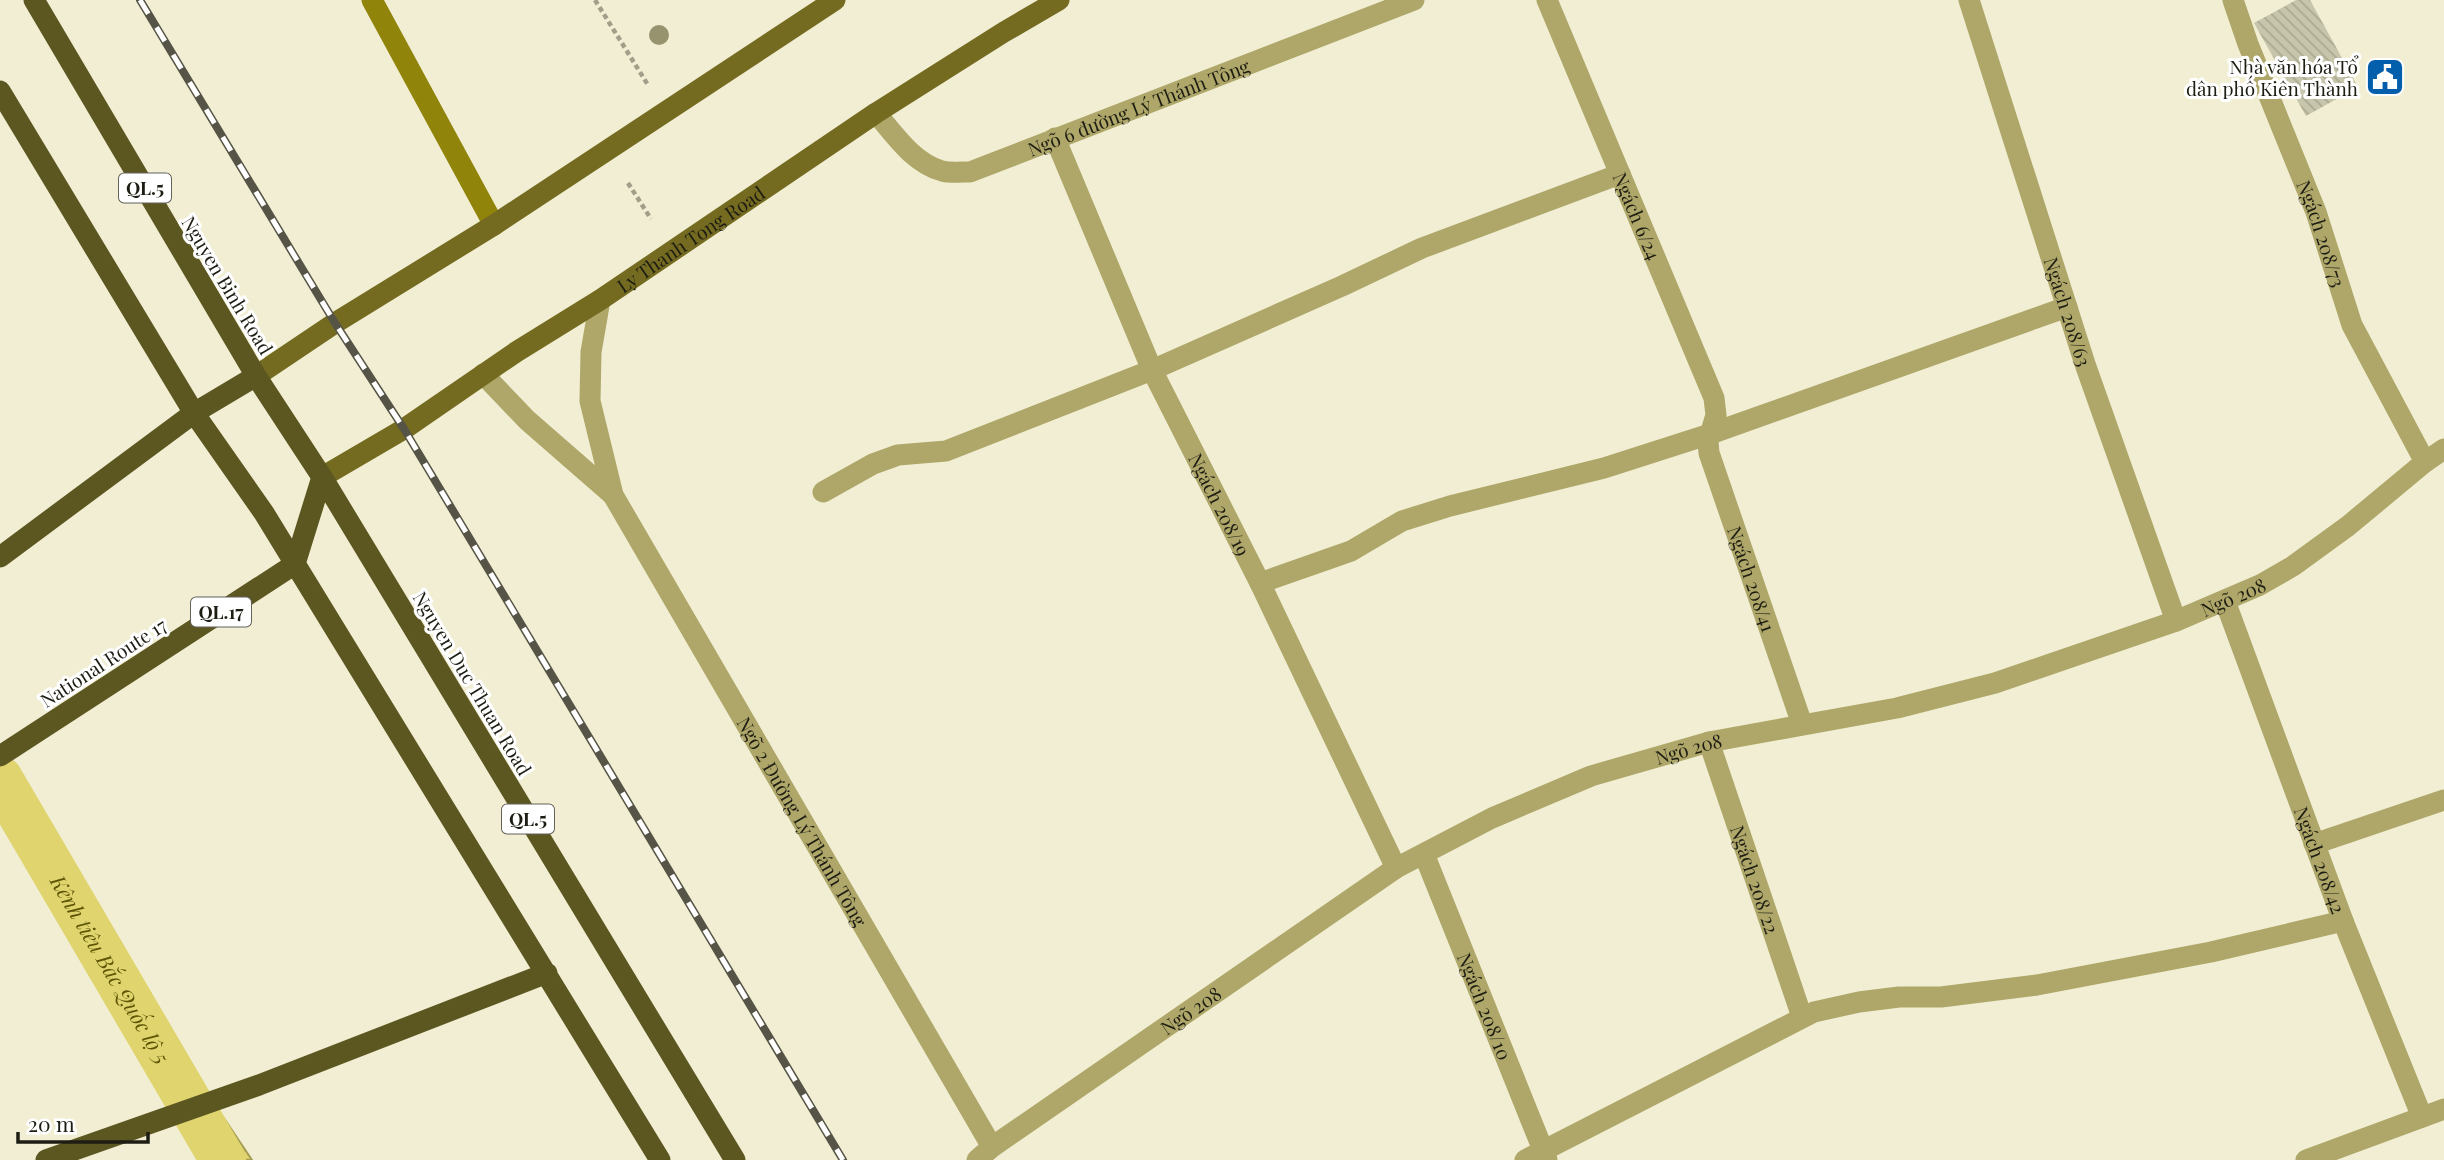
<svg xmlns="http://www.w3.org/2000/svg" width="2444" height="1160" font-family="'Playfair Display',serif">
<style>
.water{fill:url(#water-rules);stroke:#a69d53;stroke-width:2}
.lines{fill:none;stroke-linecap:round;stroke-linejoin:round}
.canal{stroke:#e0d46f;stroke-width:46}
.building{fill:url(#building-back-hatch)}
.path{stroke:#a19f8a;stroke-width:4.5;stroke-dasharray:5 3.5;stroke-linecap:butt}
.lane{stroke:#aea769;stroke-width:21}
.street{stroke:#aea769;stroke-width:21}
.secondary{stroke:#91840a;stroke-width:21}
.primary{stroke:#746b21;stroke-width:21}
.highway{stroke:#5c5621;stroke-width:21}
.rail-casing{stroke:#565446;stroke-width:8}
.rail{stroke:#fff;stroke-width:5;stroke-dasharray:16;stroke-linecap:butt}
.tree{fill:#97936f}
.labels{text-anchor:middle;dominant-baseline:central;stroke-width:6;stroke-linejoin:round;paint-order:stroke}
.shield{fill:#fff;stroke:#62615a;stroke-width:2}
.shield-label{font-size:18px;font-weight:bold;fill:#1e1d13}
.poi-label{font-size:19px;fill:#1e1d13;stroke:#fff;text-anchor:end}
.street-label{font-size:19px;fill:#1e1d13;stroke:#fff}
.water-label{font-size:21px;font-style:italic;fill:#5f5605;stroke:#fff}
</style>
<defs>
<pattern id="water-rules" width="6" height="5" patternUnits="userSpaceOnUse" patternTransform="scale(1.75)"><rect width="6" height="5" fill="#e0d46f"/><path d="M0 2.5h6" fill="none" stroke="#c0b65f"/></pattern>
<pattern id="building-back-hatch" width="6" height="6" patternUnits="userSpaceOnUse" patternTransform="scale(1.75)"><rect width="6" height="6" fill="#c7c5ab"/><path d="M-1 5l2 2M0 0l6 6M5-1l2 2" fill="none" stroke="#aaa992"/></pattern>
</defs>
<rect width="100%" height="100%" fill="#f1eed3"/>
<path class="water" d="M194 1068 211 1099 252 1160H212L163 1078Z"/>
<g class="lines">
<path class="canal" id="s1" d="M0 779 223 1160"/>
</g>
<path class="building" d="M2296 0H2310L2358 87 2306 116 2254 23Z"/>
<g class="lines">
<path class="path" d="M595 0 648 85
M628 183 651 219"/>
<g class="lane">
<path id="s2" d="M1547 0 1714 398 1716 415 1708 441 1709 453 1802 724"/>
<path id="s3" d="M1969 0 2085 364 2176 621"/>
<path id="s4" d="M2233 0 2248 44 2316 212 2352 325 2425 462"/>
<path id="s5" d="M1055 138 1152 370 1260 583 1396 868"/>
<path d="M823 492 873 464 898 455 946 451 1152 370 1342 286 1422 248 1620 174"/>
<path d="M1260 583 1351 551 1402 521 1450 506 1604 468 1710 434 2067 307"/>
<path id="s6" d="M2225 601 2343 921 2422 1117"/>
<path id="s7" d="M1709 742 1802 1017"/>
<path d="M2314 844 2444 800"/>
<path id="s8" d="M1424 854 1547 1160"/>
<path d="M1525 1160 1814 1012 1859 1002 1899 997H1941L2037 985 2211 952 2343 921"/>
</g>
<g class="street">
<path id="s9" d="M876 113C894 134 913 163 942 171 950 173 961 172 970 172L1414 0"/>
<path id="s10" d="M600 300 591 352 590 401 613 495 992 1147"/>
<path d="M483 374 527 420 613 495"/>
<path id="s11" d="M977 1160 992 1147 1396 868 1492 818 1591 776 1709 742 1897 708 1995 683 2176 621 2260 585 2293 566 2348 526 2425 462 2444 449"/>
<path d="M2306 1160 2444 1109"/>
</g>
<path class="secondary" d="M372 0 494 225"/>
<g class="primary">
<path d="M256 376 335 323 494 225 835 0"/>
<path id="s12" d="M322 477 404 429 516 352 600 300 876 113 1004 32 1059 0"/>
</g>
<path class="highway" d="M34 0 256 376 322 477 735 1160
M0 91 194 413 264 513 660 1160
M0 557 194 413 256 376
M0 756 295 564 322 477
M46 1160 259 1085 547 973"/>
<g class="rail-casing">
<path id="rail" d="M140 0 335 323 404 429 843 1160"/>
</g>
<use href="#rail" class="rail"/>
</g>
<circle class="tree" cx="659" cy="35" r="10"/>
<defs>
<g id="civic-square" transform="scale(2.0125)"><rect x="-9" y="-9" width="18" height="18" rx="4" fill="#035eac" stroke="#fff"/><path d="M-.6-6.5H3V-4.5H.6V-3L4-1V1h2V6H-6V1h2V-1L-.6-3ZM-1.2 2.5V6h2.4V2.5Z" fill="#fff"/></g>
</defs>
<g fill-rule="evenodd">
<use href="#civic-square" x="2385" y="77"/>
</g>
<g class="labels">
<g class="shield">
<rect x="119" y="173.5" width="52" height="29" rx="5"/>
<rect x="191" y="597.5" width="60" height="29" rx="5"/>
<rect x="502" y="804.5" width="52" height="29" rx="5"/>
</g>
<g class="shield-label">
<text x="145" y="188">QL.5</text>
<text x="221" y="612">QL.17</text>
<text x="528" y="819">QL.5</text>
</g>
<g class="poi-label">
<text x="2358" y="66">Nhà văn hóa Tổ<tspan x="2358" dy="22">dân phố Kiên Thành</tspan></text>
</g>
<g class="street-label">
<text stroke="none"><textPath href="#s9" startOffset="298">Ngõ 6 đường Lý Thánh Tông</textPath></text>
<text stroke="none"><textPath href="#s2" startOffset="234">Ngách 6/24</textPath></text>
<text stroke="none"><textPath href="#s4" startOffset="250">Ngách 208/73</textPath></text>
<text stroke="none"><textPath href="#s12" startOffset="439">Ly Thanh Tong Road</textPath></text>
<text transform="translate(228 285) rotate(59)">Nguyen Binh Road</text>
<text stroke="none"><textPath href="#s3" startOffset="327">Ngách 208/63</textPath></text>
<text stroke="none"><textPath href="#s5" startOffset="402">Ngách 208/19</textPath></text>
<text stroke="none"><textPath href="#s2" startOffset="621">Ngách 208/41</textPath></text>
<text stroke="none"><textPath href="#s11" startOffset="1395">Ngõ 208</textPath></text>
<text transform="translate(103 662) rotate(-33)">National Route 17</text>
<text transform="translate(473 683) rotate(59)">Nguyen Duc Thuan Road</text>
<text stroke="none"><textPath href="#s11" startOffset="828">Ngõ 208</textPath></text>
<text stroke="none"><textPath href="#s10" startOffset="576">Ngõ 2 Đường Lý Thánh Tông</textPath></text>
<text stroke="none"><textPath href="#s6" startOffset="276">Ngách 208/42</textPath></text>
<text stroke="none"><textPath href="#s7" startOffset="145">Ngách 208/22</textPath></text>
<text stroke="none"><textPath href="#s8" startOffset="164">Ngách 208/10</textPath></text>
<text stroke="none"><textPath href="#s11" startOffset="261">Ngõ 208</textPath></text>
</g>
<g class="water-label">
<text stroke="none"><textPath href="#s1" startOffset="220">Kênh tiêu Bắc Quốc lộ 5</textPath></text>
</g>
</g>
<path d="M18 1132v10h130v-10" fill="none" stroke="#1e1d13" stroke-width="3.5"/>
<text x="28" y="1132" font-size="21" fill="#1e1d13" stroke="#ffffff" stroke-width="5" paint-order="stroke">20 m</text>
</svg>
